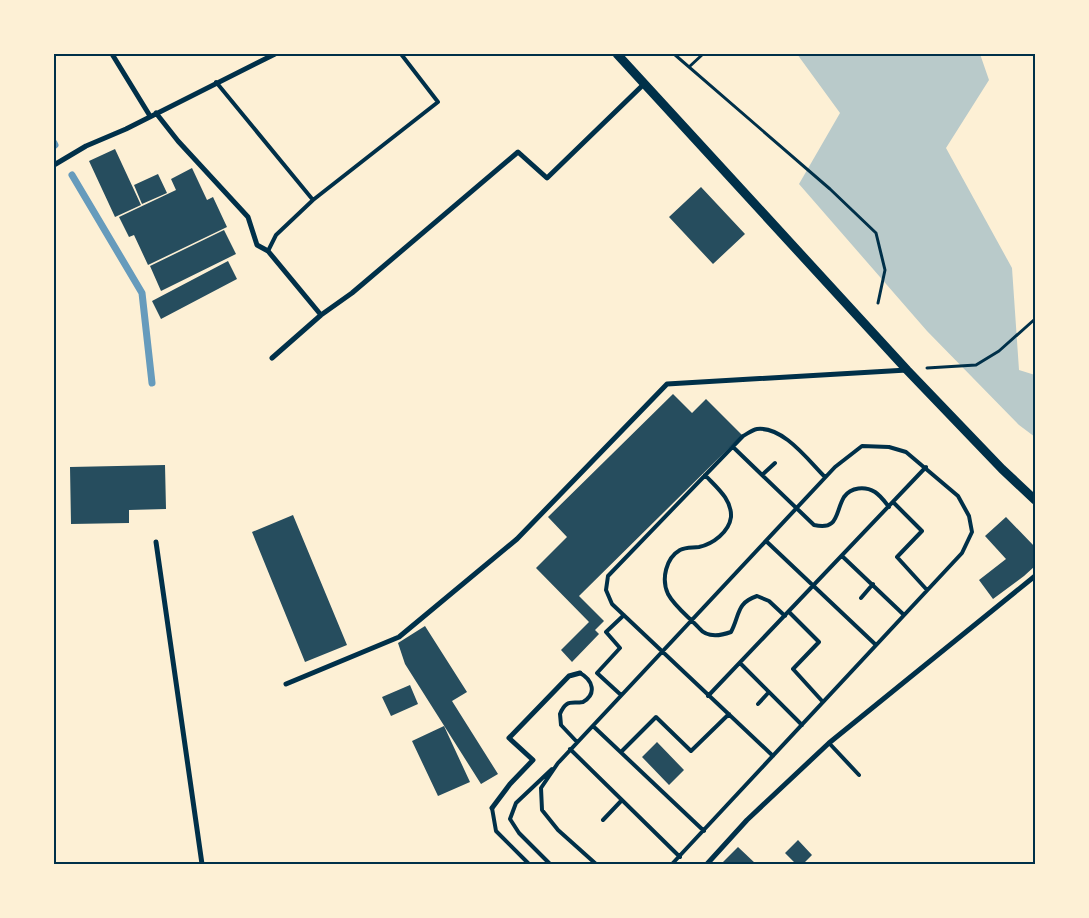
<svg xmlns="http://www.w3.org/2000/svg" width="1089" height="918" font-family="'Fira Sans Condensed',sans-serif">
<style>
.green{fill:#b9caca}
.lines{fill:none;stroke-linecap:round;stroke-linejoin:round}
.stream{stroke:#669bbc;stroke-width:7}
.building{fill:#264d5e}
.path{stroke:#003049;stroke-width:3}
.service{stroke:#003049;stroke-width:4}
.minor{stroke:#003049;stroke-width:5}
.tertiary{stroke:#003049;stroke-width:9}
.neatline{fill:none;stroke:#003049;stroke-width:2}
</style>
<rect width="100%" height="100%" fill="#fdf0d5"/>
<path class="green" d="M797 54H980L989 80 946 148 1012 268 1019 370 1035 375V437L1019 425 927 331 799 184 840 113Z"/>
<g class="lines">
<path class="stream" d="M54 143 55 145
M72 175 142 293 152 383"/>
</g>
<path class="building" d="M115 149 141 205 115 217 89 161Z
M192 168 207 200 213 197 227 227 148 265 134 235 129 237 119 217 176 190 171 179Z
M158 174 167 193 142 204 134 185Z
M701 187 745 234 713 264 669 217Z
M224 230 236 254 161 291 150 266Z
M228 261 237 279 161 319 152 301Z
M673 394 692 413 706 399 742 435 579 596 604 621 595 630 599 634 572 662 561 650 589 622 536 568 567 537 548 517Z
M165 465 166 509 129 510V523L71 524 70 467Z
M293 515 347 645 305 662 252 532Z
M1006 517 1035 547V566L1024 576 993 599 979 580 1006 559 985 536Z
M425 626 467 692 452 701 498 774 481 784 405 664 398 643Z
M410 685 418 704 391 716 382 697Z
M444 726 470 782 438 796 412 741Z
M657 742 684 770 669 785 642 757Z
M798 840 812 855 803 864H796L785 853Z
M738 847 756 864H721Z"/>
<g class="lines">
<path class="path" d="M674 54 830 189 876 233 885 270 878 303
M689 67 703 54
M927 368 976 365 999 351 1035 319"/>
<path class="service" d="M216 82 313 200
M268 251 276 235 313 200 438 102 401 54
M733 447 814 525C839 531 835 512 844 497 851 487 865 486 875 492 881 496 885 502 889 507
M705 475C716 487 732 499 731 517 729 532 713 544 699 547 693 548 686 547 680 550 666 558 661 579 668 594 675 607 689 617 699 628 707 638 720 636 731 632 740 615 736 603 757 596L769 601 785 616
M762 475 775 463
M893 502 922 531 897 557 927 590
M766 541 876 645
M842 556 904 615
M861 598 873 584
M789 612 819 642 793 669 823 702
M740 663 802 725
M621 695 597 673 620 648 606 632 624 615
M708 696 926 467
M758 704 769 692
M593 726 704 831
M577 742 561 725 560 714C566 699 571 704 583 702 597 694 593 680 580 673
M829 743 859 775
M570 749 680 857
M621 752 656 717 691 751 729 714
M773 756 612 604 606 590 608 576 743 436C747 434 752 430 757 429 783 426 808 460 825 477
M492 808 496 831 529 864
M603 820 622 800
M550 864 519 833 510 819 516 803 552 769
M596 864 558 830 542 810 541 788 558 763 835 467 862 446 889 447 906 452 958 496 969 516 972 532 962 553 672 864"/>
<path class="minor" d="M112 54 150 116
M156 113 178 141 248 217 257 245 268 251 321 315
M54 165 86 146 126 129 275 54
M272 358 321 315 352 293 518 152 547 178 645 83
M156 542 202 864
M286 684 399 637 517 539 667 384 907 370
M492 808 510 784 533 760 509 738 569 676 580 673
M707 864 747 820 829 743 1035 576"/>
<path class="tertiary" d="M617 54 907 370 1002 469 1035 500"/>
</g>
<rect width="1089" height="918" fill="none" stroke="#fdf0d5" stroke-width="110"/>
<rect x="55" y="55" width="979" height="808" class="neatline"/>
</svg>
